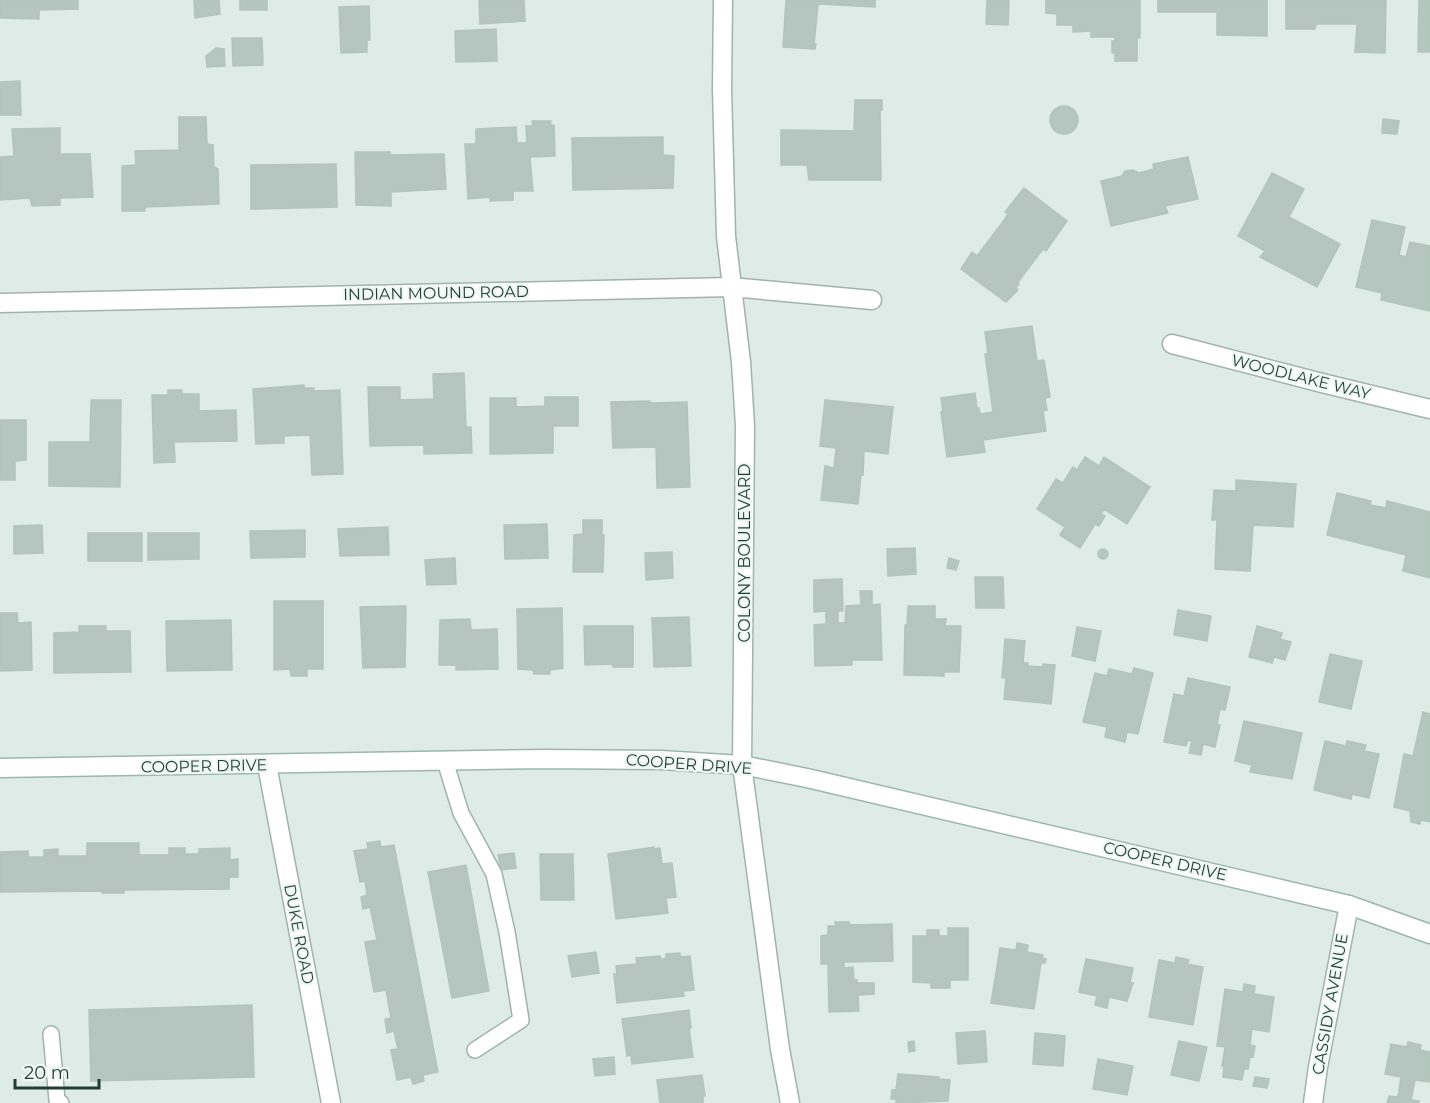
<svg xmlns="http://www.w3.org/2000/svg" width="1430" height="1103" font-family="Montserrat,sans-serif">
<style>
.building{fill:#b4c6bf;stroke:#b1c5bd;stroke-width:1.5}
.lines{fill:none;stroke-linecap:round;stroke-linejoin:round}
.lane-casing{stroke:#a1b3ad;stroke-width:18}
.street-casing{stroke:#a1b3ad;stroke-width:21}
.secondary-casing{stroke:#9db7af;stroke-width:21}
.lane{stroke:#fff;stroke-width:15}
.street{stroke:#fff;stroke-width:18}
.secondary{stroke:#fff;stroke-width:18}
.labels{text-anchor:middle;dominant-baseline:central;stroke-width:4.5;stroke-linejoin:round;paint-order:stroke}
.street-label{font-size:16px;fill:#1f3c35;stroke:#eff7f4}
</style>
<rect width="100%" height="100%" fill="#deebe6"/>
<path class="building" d="M0 0H78V9L39 10V19L0 18Z
M194 0H219L220 14 195 18Z
M240 0H267V10H240Z
M479 0H524L525 21 480 24Z
M786 0H875V7L820 4 818 5 814 44H816L815 49 783 47Z
M987 0H1009L1008 25 986 24Z
M1046 0H1140V38H1137V61H1115V53H1112V41H1115V37H1091V31L1073 32V25H1057V14L1046 13Z
M1158 0H1267V36L1217 35V12H1158Z
M1286 0H1386L1385 53 1355 52 1357 24H1316L1315 29H1286Z
M1419 0H1430V52H1418Z
M369 6 370 40H367V52L341 53 339 7Z
M496 29 497 61 456 62 455 31Z
M232 38H262L263 65 233 66Z
M216 48 224 49 225 66 207 67 206 56Z
M20 81 21 115H0V82Z
M855 100H882V110H880L881 180H809L807 165H781V130L854 131Z
M1050 120a14 14 0 1 1 28 0a14 14 0 1 1-28 0Z
M179 117H206L207 144 213 145 214 167 218 169 219 204 145 207V211H122V166L136 165 135 151 179 150Z
M1383 119 1399 121 1397 134 1382 133Z
M532 121H551L550 125H554L555 156 530 157 533 191H513V200L490 201V197L468 199 465 144H476V129L516 127 517 143H527L526 126H533Z
M60 128V154H90L93 197 60 198V205L32 206 30 198 0 200V157L14 156 12 129Z
M663 137V155L674 156 673 188 573 190 572 138Z
M355 152H390V155L444 154 446 189 391 192V206L356 205Z
M1188 157 1198 199 1165 206 1168 213 1111 226 1101 181 1122 176 1125 171 1133 170 1139 173 1154 169 1153 164Z
M336 164 337 207 251 209V165Z
M1272 173 1304 189 1289 217 1340 244 1317 287 1260 257 1265 251 1238 236Z
M1024 188 1067 221 1046 251 1043 249 1018 282 1019 284 1016 287 1018 290 1006 302 961 269 972 252 977 256 1005 219 1008 214 1005 212Z
M1372 220 1405 227 1399 255 1406 257 1410 242 1430 246V311L1381 300 1382 293 1356 287Z
M1032 326 1037 361 1044 360 1050 397 1045 398 1047 410 1043 411 1046 431 983 440 985 452 947 457 941 412H943L941 398 975 393 977 408H979L980 414 993 412 985 354H988L985 332Z
M464 373 466 427H471L472 453 424 454V445L370 446 368 387H400V400L434 399 433 374Z
M304 385V388H314V391L340 390 343 474 312 475 310 435 284 436V443L256 444 253 389Z
M168 390H182V394H199V411L236 410 237 441 174 442 175 462 154 463 152 395H168Z
M545 397H578V426H553V453L490 454V398H516V407L545 406Z
M91 400H121L120 487 49 486V442H90Z
M825 400 893 407 888 454 864 451 863 475H861L858 504 821 500 825 466 834 468 836 448 820 446Z
M650 401V403L687 402 690 487 657 488 656 447 613 448 611 402Z
M0 420H26V460L15 461V480H0Z
M1085 457 1099 466 1104 457 1150 487 1127 524 1104 509 1101 514 1105 516 1099 526 1095 524 1080 548 1060 535 1065 527 1037 509 1056 479 1063 483 1073 467 1077 470Z
M1236 480 1296 484 1293 527 1253 525 1250 571 1215 569 1217 520H1212L1214 490 1236 491Z
M1337 493 1371 501 1370 505 1386 508 1387 501 1430 512V578L1403 571 1406 555 1327 535Z
M583 520H602V535H604L603 572H573L574 535 583 534Z
M547 524 548 558 505 559 504 525Z
M42 525 43 553 14 554V526Z
M388 527 389 555 340 556 338 529Z
M305 530V557L251 558 250 531Z
M88 533H142V561H88Z
M148 533H199V559L148 560Z
M915 548 916 574 888 576 887 549Z
M1098 554a5 5 0 1 1 10 0a5 5 0 1 1-10 0Z
M672 552 673 578 646 580 645 553Z
M455 558 456 584 427 585 425 560Z
M949 558 959 561 956 570 947 568Z
M975 577H1003L1004 608H976Z
M842 579 843 611H838V623H845L846 606 861 605 860 591H872V605L880 604 882 660H852V665L815 666 814 625 826 624V611L814 612V580Z
M274 601H323V669H307V676H291L290 669 274 670Z
M403 606H406L405 667 363 668 360 607Z
M908 606H935V619H946L945 626H961L959 672H944V676L904 675 905 625H907Z
M562 608 563 668 550 670V674H534L533 670 518 669 517 609Z
M1178 610 1211 616 1207 641 1174 635Z
M0 613H17L18 623 31 622 32 670 0 671Z
M689 617 691 666 654 667 652 618Z
M470 619 471 630 497 629 498 669 456 670V665H439L440 620Z
M231 620 232 670 167 671 166 621Z
M79 626H106V631H130L131 672 54 673V633L79 632Z
M584 626H633V667H613L612 664 585 665Z
M1257 626 1282 633 1280 639 1291 642 1285 660 1274 657 1272 663 1249 657Z
M1077 627 1101 631 1095 661 1072 656Z
M1005 639 1025 641 1023 663H1028V666L1043 667V664L1055 665 1051 704 1004 699 1006 678H1002Z
M1330 654 1362 661 1351 709 1319 702Z
M1134 668 1153 673 1138 734 1127 732 1125 742 1105 737 1107 727 1083 722 1095 673 1107 676 1109 669 1132 674Z
M1188 678 1230 687 1225 710 1220 709 1217 724 1220 725 1215 747 1203 744 1201 755 1189 753 1192 741 1188 740 1186 746 1164 742 1174 694 1184 696Z
M1423 712 1430 714V822L1421 820 1420 824 1411 822 1410 811 1394 807 1404 754 1413 756Z
M1244 721 1302 733 1292 779 1250 772 1252 765 1235 761Z
M1325 741 1346 746 1347 741 1366 745 1364 751 1379 754 1369 798 1352 794 1351 799 1314 790Z
M380 841 381 847 394 845 438 1072 423 1075 424 1081 413 1084 411 1077 397 1080 391 1050 398 1049 394 1031 387 1033 385 1019 391 1018 386 990 374 992 365 942 377 940 370 907 363 909 361 897 367 895 365 881 360 882 354 851 368 849 367 843Z
M87 843H139V855H169V848H185V854H199V849L230 848V860L238 859V877H229V889L124 890V893H102V891L0 892V852L28 851V857H44V850L58 849V856H87Z
M654 847V849L660 848 662 864 672 863 676 897 666 898 668 913 616 919 608 854Z
M514 853 516 868 501 870 498 855Z
M540 854H573L574 900H541Z
M466 865 489 991 452 998 428 872Z
M835 922H849L850 925 892 924 893 961 844 962V968L853 967 854 980H857V983H874V994L858 995 859 1011 829 1012 828 964H821V936L828 935V926H836Z
M948 928H968V980H950V988H931V983L913 982V936H927V930H939V936H948Z
M1017 943 1028 945 1027 952 1043 955 1042 958 1046 959 1045 963H1041L1034 1009 991 1003 1000 948 1016 950Z
M596 952 599 973 572 977 568 956Z
M680 953V957L690 956 694 990 683 991 684 996 617 1003 614 974H617L616 966 637 964 636 958 660 956 661 959H666V954Z
M1176 957 1189 960 1187 964 1203 967 1193 1025 1149 1017 1159 960 1175 963Z
M1086 959 1133 968 1130 982 1133 983 1127 1001 1109 997 1107 1008 1095 1005 1097 996 1079 992Z
M1244 984 1255 986 1254 994 1274 997 1269 1032 1252 1029 1250 1045 1255 1046 1253 1057 1250 1056 1248 1069H1244L1242 1080 1223 1077 1224 1066H1222L1225 1047 1217 1046 1225 989 1243 992Z
M252 1005 254 1077 91 1081 89 1010Z
M689 1010 691 1028H689L693 1057 632 1064 631 1055 627 1056 622 1019Z
M985 1031 987 1062 958 1064 956 1033Z
M1035 1033 1065 1036 1063 1066 1033 1064Z
M914 1041 915 1051 909 1052 908 1042Z
M1179 1041 1207 1047 1199 1081 1171 1075Z
M1408 1042 1421 1045 1420 1050 1430 1052 1429 1082 1415 1080 1411 1100 1419 1101V1103H1387L1389 1096 1398 1097 1401 1077 1385 1074 1391 1044 1407 1047Z
M614 1057 615 1074 595 1076 593 1059Z
M1098 1059 1133 1066 1127 1095 1093 1089Z
M898 1074 939 1077V1079L950 1080 948 1101 896 1103V1099H891L892 1090H896Z
M702 1075 705 1096H703V1103H660L657 1080Z
M1255 1077 1269 1079 1267 1088 1253 1086Z"/>
<g class="lines">
<g class="lane-casing">
<path id="lane" d="M445 761 461 813 494 874 507 932 521 1020 475 1050
M51 1034 57 1100 61 1103"/>
</g>
<g class="street-casing">
<path id="street" d="M723 0 722 89 726 236 741 362 745 426 742 765 780 1049 790 1103
M0 303 731 287 872 300
M1172 344 1322 383 1430 409
M267 765 331 1103
M1313 1103 1318 1067 1349 905"/>
</g>
<g class="secondary-casing">
<path id="secondary" d="M0 768 545 759 661 760 742 765 807 778 1349 905 1430 934"/>
</g>
<use href="#lane" class="lane"/>
<use href="#street" class="street"/>
<use href="#secondary" class="secondary"/>
</g>
<g class="labels">
<g class="street-label">
<text transform="translate(436 293) rotate(-1)">INDIAN MOUND ROAD</text>
<text transform="translate(1301 377) rotate(14)">WOODLAKE WAY</text>
<text transform="translate(744 553) rotate(-90)">COLONY BOULEVARD</text>
<text transform="translate(689 764) rotate(4)">COOPER DRIVE</text>
<text transform="translate(204 766) rotate(-1)">COOPER DRIVE</text>
<text transform="translate(1165 861) rotate(13)">COOPER DRIVE</text>
<text transform="translate(299 934) rotate(79)">DUKE ROAD</text>
<text transform="translate(1330 1004) rotate(-80)">CASSIDY AVENUE</text>
</g>
</g>
<path d="M15 1079v9h84v-9" fill="none" stroke="#1f3c35" stroke-width="3"/>
<text x="24" y="1079" font-size="18" fill="#1f3c35" stroke="#eff7f4" stroke-width="4.5" paint-order="stroke">20 m</text>
</svg>
